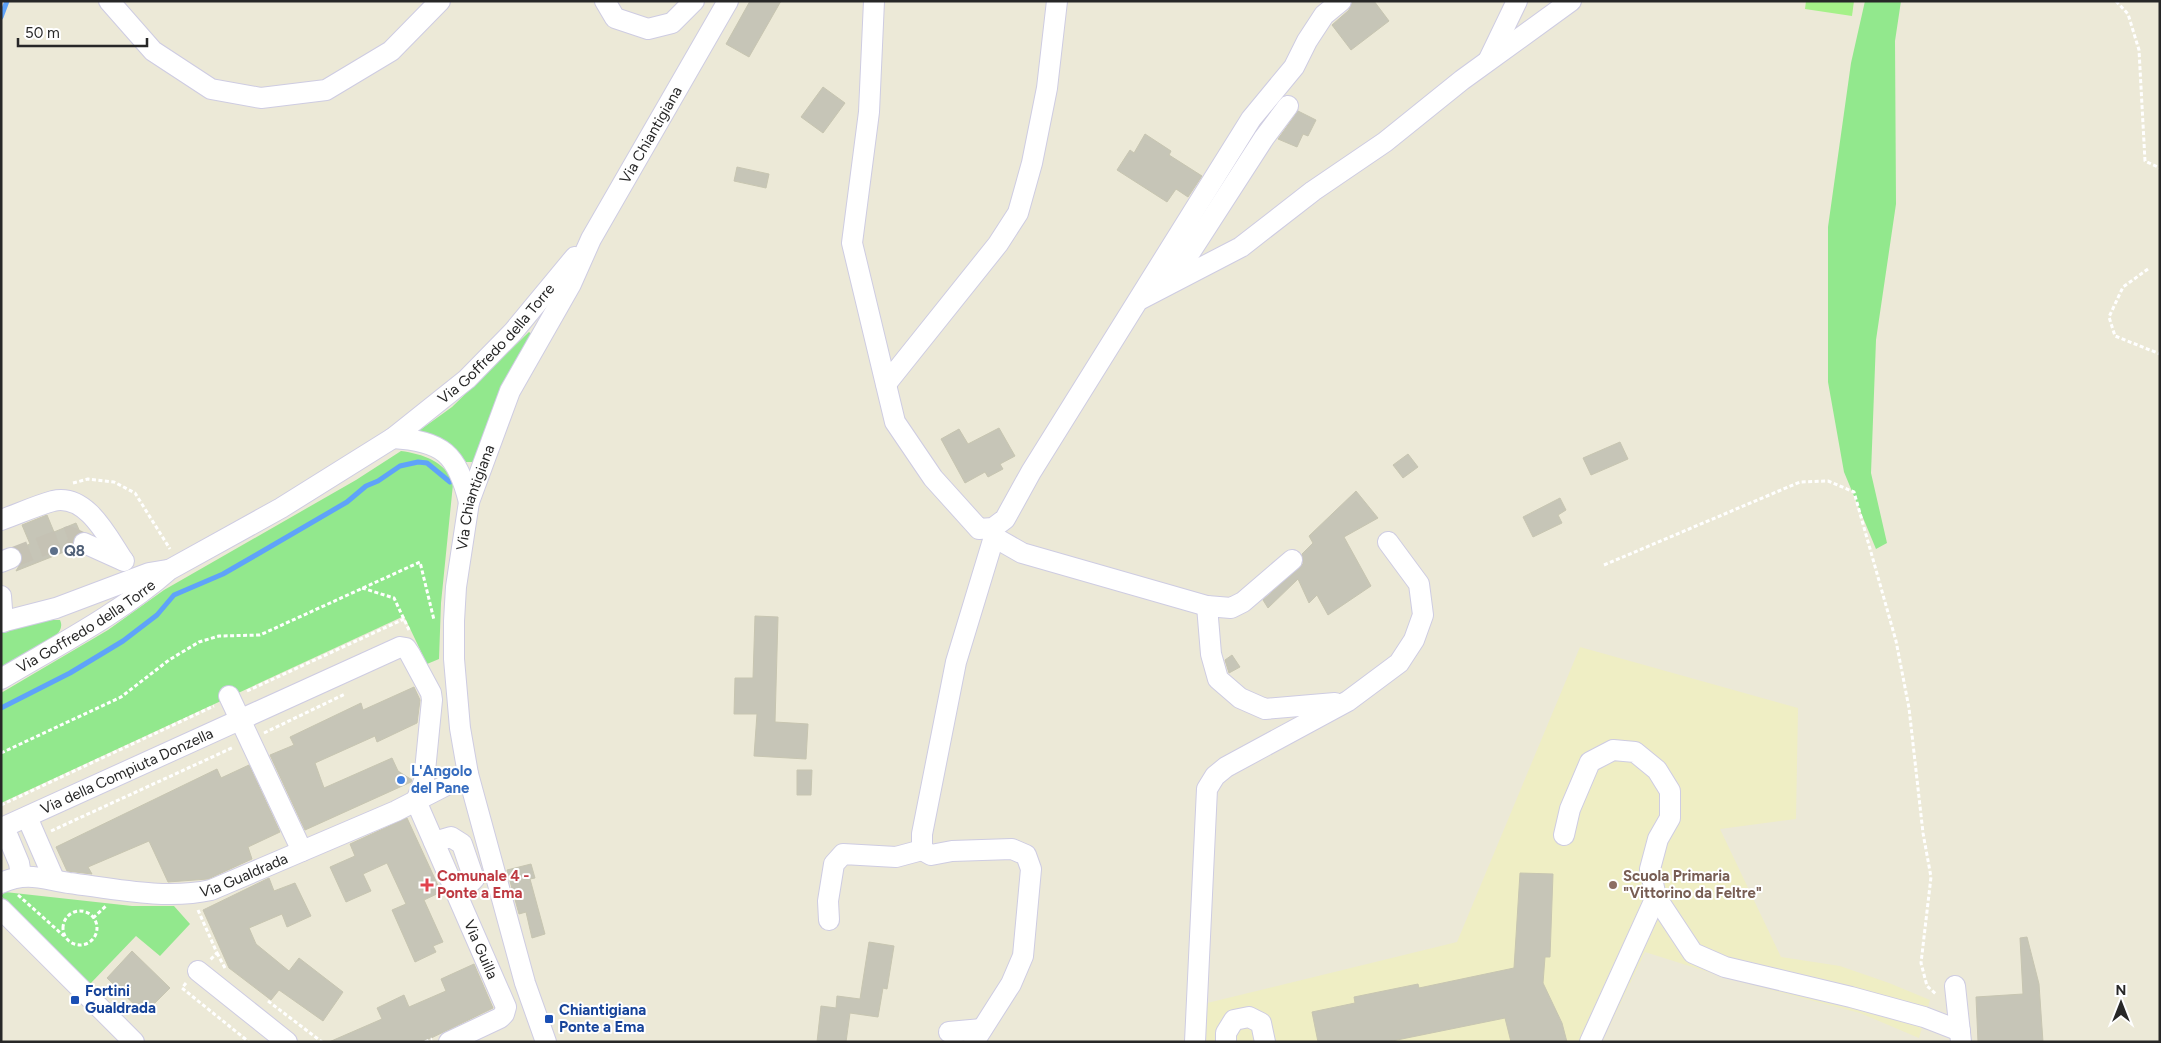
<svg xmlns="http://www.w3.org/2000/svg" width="2161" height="1043" font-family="Figtree,sans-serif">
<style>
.education{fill:#efeec4}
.green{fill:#92e88d}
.pitch{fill:#a5f188}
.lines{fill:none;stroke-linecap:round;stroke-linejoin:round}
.stream{stroke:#5fa3f9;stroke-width:5}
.building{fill:#c6c5b7;stroke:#c7c5b1}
.minor-tunnel{stroke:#c5c2b4;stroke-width:20;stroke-dasharray:20 10;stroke-linecap:butt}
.minor-casing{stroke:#cecce2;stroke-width:22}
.path{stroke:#fff;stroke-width:3;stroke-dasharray:4 2.5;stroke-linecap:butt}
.minor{stroke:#fff;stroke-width:20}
.service-dot{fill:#5c6f8a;stroke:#fff;stroke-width:2}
.shop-dot{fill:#3f7fe0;stroke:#fff;stroke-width:2}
.health-dot{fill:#e0444e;stroke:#fff;stroke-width:2}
.education-dot{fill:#8d6e63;stroke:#fff;stroke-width:2}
.transit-dot{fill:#1a4fb4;stroke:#fff;stroke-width:2}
.labels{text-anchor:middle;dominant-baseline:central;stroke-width:4;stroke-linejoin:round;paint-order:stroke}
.street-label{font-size:15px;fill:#272727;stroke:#fff}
.service-label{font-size:15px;font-weight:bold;fill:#4e5e75;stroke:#fff;text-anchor:start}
.shop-label{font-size:15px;font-weight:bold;fill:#366cbe;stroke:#fff;text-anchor:start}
.health-label{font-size:15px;font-weight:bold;fill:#be3a42;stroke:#fff;text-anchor:start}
.education-label{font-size:15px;font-weight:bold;fill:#785e54;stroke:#fff;text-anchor:start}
.transit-label{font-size:15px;font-weight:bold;fill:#164399;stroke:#fff;text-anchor:start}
</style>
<rect width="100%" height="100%" fill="#ece9d7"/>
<path class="education" d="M1580 647 1798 708 1796 819 1720 829 1781 957 1840 966 1889 983 1930 1000 1919 1038 1860 1013 1737 981 1645 952 1602 1042H1202L1203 1004 1457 942Z"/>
<path class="green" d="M1865 1H1901L1895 41 1896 204 1876 340 1871 473 1887 543 1876 549 1844 472 1828 382V227L1851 63Z
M529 332 534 336 475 462H466L456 450 443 440 416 433 452 407Z
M401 451C422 454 446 461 453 484L441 603 439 659 427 664 404 616 1 803V693L108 630 164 590 356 480Z
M52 620H60C63 627 60 631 56 636L1 672V630Z
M5 892 132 906H174L190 924 160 956 136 936 90 984 1 896Z"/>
<path class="pitch" d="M1806 1H1854L1852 16 1805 9Z"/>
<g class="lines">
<path class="stream" d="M1 17 7 1
M1 708 70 673 123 641 157 615 174 595 223 574 256 555 347 502 366 486 378 481 400 466 418 462 427 463 450 482"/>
</g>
<path class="building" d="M750 1H781L749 57 726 44Z
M1353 1H1374L1389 21 1351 50 1332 25 1349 10Z
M823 87 845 103 823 133 801 117Z
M1298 111 1316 120 1308 136 1303 134 1297 147 1278 139Z
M1145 134 1171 151 1169 155 1202 176 1188 197 1176 189 1167 202 1117 170 1130 150 1134 153Z
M737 167 769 174 766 188 734 181Z
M999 428 1015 456 1000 464 1003 469 988 477 985 472 965 483 941 439 959 429 968 444Z
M1620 442 1628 459 1591 475 1583 458Z
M1408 454 1418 467 1403 478 1393 465Z
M1356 491 1378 518 1344 537 1371 586 1328 615 1317 595 1309 603 1298 579 1268 608 1263 600 1303 564 1302 554 1313 543 1309 536Z
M1560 498 1566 510 1558 515 1562 523 1533 537 1523 517Z
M47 515 54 532 76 523 80 532 73 539 74 548 16 571 23 559 18 549 30 544 22 525Z
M755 616 778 617 775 722 808 724 806 759 754 756 757 714H734L735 678H753Z
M1232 655 1240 667 1229 673 1225 660Z
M414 687 420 700 417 723 377 742 375 736 315 763 324 788 392 758 398 771 412 780 411 782 305 830 270 755 294 745 290 737 361 703 363 710Z
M249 765 280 832 248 847 252 859 208 879 168 882 149 841 88 867 92 874 67 871 56 847 217 769 221 778Z
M797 770H812L811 795H797Z
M407 818 441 892 424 900 443 942 433 946 436 952 415 962 392 910 406 904 387 863 363 874 371 891 346 902 330 867 355 856 350 844Z
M531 864 535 878 530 879 545 934 532 938 526 912 519 914 507 870Z
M1520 873 1553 874 1550 957H1545L1543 983 1562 1023 1567 1042H1511L1505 1018 1387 1042H1318L1312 1012 1355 1003 1354 997 1418 984 1419 988 1514 968Z
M269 878 274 891 295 883 311 916 287 927 282 914 249 928 256 944 289 971 299 958 343 992 323 1021 279 990 271 1000 229 968 203 910Z
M2027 937 2039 984 2043 1042H1978L1976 997 2023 994 2020 938Z
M869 942 894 946 887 989 883 988 878 1017 850 1013 846 1042H817L821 1006 836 1008 837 996 860 999Z
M132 951 170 988 144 1014 107 978Z
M474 964 493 1008 423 1042H329L382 1019 377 1008 404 995 409 1007 446 991 441 979Z"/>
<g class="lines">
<path class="minor-tunnel" d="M11 558 69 536 84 543"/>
<g class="minor-casing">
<g id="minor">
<path d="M109 1 153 51 211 89 261 98 326 90 391 51 440 1"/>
<path d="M605 1 615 18 648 29 672 23 694 1"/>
<path d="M874 1 869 112 852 243 895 422 933 478 979 529 993 528 1005 519 1031 472 1251 119 1294 67 1307 41 1324 15 1341 1"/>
<path d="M1489 59 1517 1"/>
<path d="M1171 282 1264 138 1288 106"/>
<path d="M1141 299 1241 247 1313 191 1385 142 1462 80 1571 1"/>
<path d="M886 384 998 244 1018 213 1032 163 1047 88 1057 1"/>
<path d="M393 438C443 441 457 454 469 502"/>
<path d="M1 520C18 514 35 506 53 501 87 493 108 538 123 560"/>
<path d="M993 528 994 537 1022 553 1207 606 1231 608 1243 602 1292 560"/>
<path d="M84 543 124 561"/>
<path d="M1 562 11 558"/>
<path d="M1 596 3 622"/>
<path d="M1207 606 1211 654 1218 679 1240 698 1265 709 1335 703"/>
<path d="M1 622 56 608 149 573 167 570"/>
<path id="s1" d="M1 679C58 645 119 614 169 570L281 508 393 438 467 379 513 332 575 257"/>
<path d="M229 696 302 851"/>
<path id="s2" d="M416 801 506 1007 504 1014 500 1018 449 1042"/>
<path d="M27 817 54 879"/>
<path d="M1564 835 1570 809 1590 762 1613 750 1635 752 1657 770 1670 791V818L1658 839 1650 869 1656 897 1693 953 1725 967 1851 997 1924 1017 1960 1031"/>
<path d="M434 842 451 837 462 844 474 879 470 883"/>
<path id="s3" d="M21 875 19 863 4 827 400 647 406 648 410 654 431 693 432 700 424 781 416 801"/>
<path id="s4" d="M1 883C27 871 43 879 69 883 115 889 166 900 211 890L396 811 468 774"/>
<path d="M1 909 134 1042"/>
<path d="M829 920 828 901 834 864 843 854 896 857 922 850"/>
<path d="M198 971 287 1042"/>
<path d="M1955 986 1961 1042"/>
<path d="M949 1032 982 1029"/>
<path id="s5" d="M546 1042 525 983 468 774 460 728 454 659V621L456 587 469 502 510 391 571 284 591 239 728 1"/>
<path d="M974 1042 1011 984 1023 956 1031 869 1026 855 1012 849 952 851 931 855 922 850V834L956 662 994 537"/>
<path d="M1195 1042 1207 789 1215 776 1226 767 1348 701 1399 663 1414 640 1423 615 1419 584 1388 542"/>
<path d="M1226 1042V1033L1234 1020 1249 1017 1261 1023 1265 1042"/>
<path d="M1590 1042 1656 897"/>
</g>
</g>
<path class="path" d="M2116 1 2128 14 2139 50 2145 161 2160 168
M2148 269 2123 287 2109 317 2115 336 2160 354
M73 483 88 479 114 482 135 493 170 549
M1604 565 1800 482 1828 481 1854 492 1896 641 1909 708 1923 833 1931 877 1921 963 1927 986 1937 995
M362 588 394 598 409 630
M247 691 404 619
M264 733 345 694
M1 753 121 697 169 660 199 642 219 636 260 635 420 562 434 620
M1 805 214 706
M51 831 234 747
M18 895 64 936
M198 910 217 953 210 960
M63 928a17 17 0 1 1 34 0a17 17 0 1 1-34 0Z
M93 918 106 906
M217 953 225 968
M186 983 182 988 249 1042
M268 1001 322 1042
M425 1042 432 1039"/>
<use href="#minor" class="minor"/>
</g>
<circle class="service-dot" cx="54" cy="551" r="5"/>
<circle class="shop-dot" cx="401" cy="780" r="5"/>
<path class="health-dot" d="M424.5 877.5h5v5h5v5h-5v5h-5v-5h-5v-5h5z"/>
<circle class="education-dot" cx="1613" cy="885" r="5"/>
<g class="transit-dot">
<rect x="70" y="995" width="10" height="10" rx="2.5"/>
<rect x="544" y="1014" width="10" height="10" rx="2.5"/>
</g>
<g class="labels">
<g class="street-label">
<text stroke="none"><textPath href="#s5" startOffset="964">Via Chiantigiana</textPath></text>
<text stroke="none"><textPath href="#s1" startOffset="601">Via Goffredo della Torre</textPath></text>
<text stroke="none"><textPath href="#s5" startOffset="559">Via Chiantigiana</textPath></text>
<text stroke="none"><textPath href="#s1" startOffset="100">Via Goffredo della Torre</textPath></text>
<text stroke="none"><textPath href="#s3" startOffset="186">Via della Compiuta Donzella</textPath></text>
<text stroke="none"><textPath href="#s4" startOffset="248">Via Gualdrada</textPath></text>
<text stroke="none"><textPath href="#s2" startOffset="162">Via Guilla</textPath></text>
</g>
<g class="service-label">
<text x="64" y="551">Q8</text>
</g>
<g class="shop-label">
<text x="411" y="771">L'Angolo<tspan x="411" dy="17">del Pane</tspan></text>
</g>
<g class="health-label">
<text x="437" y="876">Comunale 4 -<tspan x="437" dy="17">Ponte a Ema</tspan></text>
</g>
<g class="education-label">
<text x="1623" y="876">Scuola Primaria<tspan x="1623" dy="17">"Vittorino da Feltre"</tspan></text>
</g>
<g class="transit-label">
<text x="85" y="991">Fortini<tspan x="85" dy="17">Gualdrada</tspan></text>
<text x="559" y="1010">Chiantigiana<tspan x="559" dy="17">Ponte a Ema</tspan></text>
</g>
</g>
<rect width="2161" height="1043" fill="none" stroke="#272727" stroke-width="5"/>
<g transform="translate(2121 1003)" stroke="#ffffff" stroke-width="4" paint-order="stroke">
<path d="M0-4L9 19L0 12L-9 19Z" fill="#272727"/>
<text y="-8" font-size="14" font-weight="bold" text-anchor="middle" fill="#272727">N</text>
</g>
<path d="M18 38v8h129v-8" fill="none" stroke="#272727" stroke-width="2.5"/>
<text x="25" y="38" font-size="15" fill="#272727" stroke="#ffffff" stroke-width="4" paint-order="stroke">50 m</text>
</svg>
